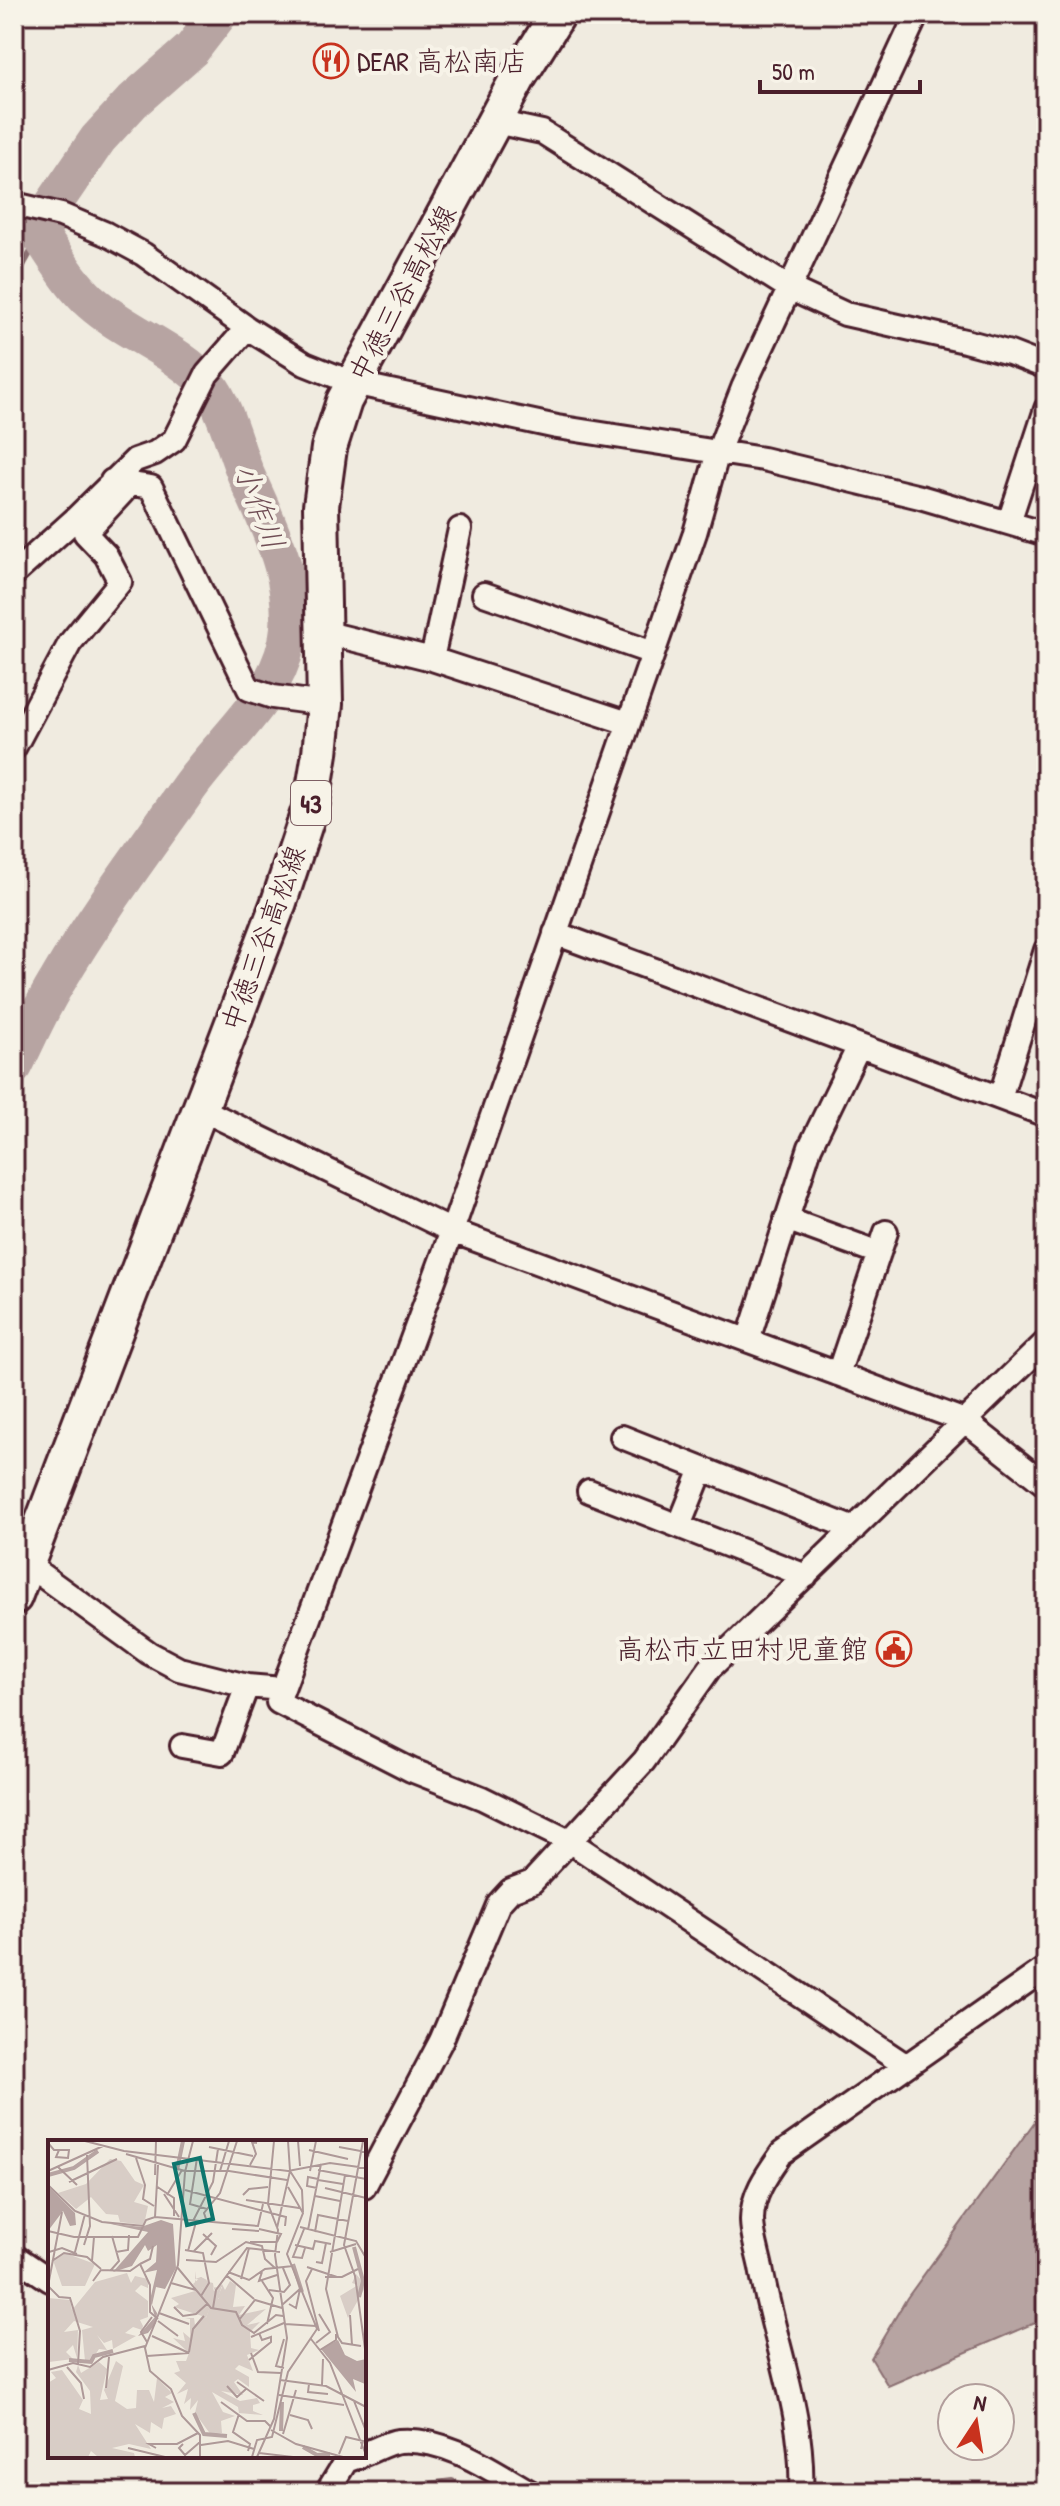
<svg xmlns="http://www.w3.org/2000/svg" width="1060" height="2506" font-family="'Patrick Hand','Klee One',sans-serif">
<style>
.water{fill:#b7a4a2;stroke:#8b6f72;stroke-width:2}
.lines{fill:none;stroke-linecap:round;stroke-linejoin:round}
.stream{stroke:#8b6f72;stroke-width:6}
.river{stroke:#b7a4a2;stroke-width:38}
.minor-casing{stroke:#4a1f2b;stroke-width:28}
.primary-casing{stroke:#4a1f2b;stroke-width:40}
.minor{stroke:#f7f3e8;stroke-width:22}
.primary{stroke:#f7f3e8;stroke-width:34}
.labels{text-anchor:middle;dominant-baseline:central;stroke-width:8;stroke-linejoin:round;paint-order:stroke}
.shield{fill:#f7f3e8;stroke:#7e5f64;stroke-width:2}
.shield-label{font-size:26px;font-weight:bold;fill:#4a1f2b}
.poi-label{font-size:28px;fill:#4a1f2b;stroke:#f7f3e8;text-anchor:start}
.street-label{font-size:28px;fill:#4a1f2b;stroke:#f7f3e8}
.water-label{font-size:30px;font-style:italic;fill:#704e55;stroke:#f7f3e8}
.inset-river{fill:none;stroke:#b7a4a2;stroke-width:4}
.inset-road{fill:none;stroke:#ae9998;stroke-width:2}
.view{fill:#0f766e;fill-opacity:0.15;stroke:#0f766e;stroke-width:4}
.inset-edge{fill:none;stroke:#4a1f2b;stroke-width:4}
</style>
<rect width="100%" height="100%" fill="#f0ebe0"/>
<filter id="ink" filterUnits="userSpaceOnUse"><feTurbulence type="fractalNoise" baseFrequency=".0125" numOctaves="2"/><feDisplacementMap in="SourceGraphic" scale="16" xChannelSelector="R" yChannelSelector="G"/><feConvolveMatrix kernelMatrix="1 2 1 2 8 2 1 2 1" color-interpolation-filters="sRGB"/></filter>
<g filter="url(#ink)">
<path class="water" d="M1046 2106V2318L888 2386 871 2358 907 2298Z
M452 2479 489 2492H384L394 2486Z"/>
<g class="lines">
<path class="stream" d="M14 282 40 235"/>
<path class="river" d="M14 1066C28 1037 41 1007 58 980 95 916 144 851 187 790 221 741 274 702 287 642 299 582 269 527 246 475 236 452 224 403 209 386 177 349 127 334 91 302 70 283 56 258 40 235L53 205 98 139 133 101 192 49 219 14"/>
<g class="minor-casing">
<path id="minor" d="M495 122 542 132 789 288 845 314 965 341 1010 353 1046 367
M14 204 61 215 106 234 143 254 247 328 305 364 353 383 557 427 763 459 920 497 1046 534
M112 481 151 487 249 689 273 697 325 704
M1009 522 1046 409
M14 574 73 521 135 460 155 453 174 440 207 374 247 328
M484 594 653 653
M323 632 432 659 628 723
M432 659 460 529
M14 748 70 643 120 582 106 555 85 533 123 492 112 481
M555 933 1046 1115
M1000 1098 1046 950
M199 1108 452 1231 965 1421 1046 1485
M786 1219 879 1253
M748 1340 810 1147 859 1046
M838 1374 886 1232
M622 1437 854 1529
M589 1491 806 1576
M679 1526 702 1469
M18 1558 149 1653 179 1669 247 1686 282 1689
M182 1746 222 1753 247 1686
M905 2065 569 1841 482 1798 411 1770 278 1702 452 1231 695 533 718 452 743 388 917 14
M364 2187 441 2041 499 1903 511 1890 532 1882 644 1761 710 1668 1046 1342
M14 2256 50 2280
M364 2454C375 2450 388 2442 399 2441 447 2437 491 2470 530 2492
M327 2492 346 2461 360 2456
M801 2492C805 2416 774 2342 761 2268 758 2253 752 2235 752 2220 752 2194 768 2173 782 2153L1046 1968"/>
</g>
<g class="primary-casing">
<path id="primary" d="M14 1597 279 902 312 802 320 753 325 704 321 506 329 448 344 401 519 76 558 14"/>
</g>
<use href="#minor" class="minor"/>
<use href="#primary" class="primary"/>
</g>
</g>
<defs>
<g id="restaurant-ring" transform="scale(1.8)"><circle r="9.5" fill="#f7f3e8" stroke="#c8321e" stroke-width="1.5"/><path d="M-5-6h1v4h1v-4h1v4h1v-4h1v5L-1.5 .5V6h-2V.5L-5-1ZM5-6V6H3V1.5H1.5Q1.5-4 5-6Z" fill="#c8321e"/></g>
<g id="civic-ring" transform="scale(1.8)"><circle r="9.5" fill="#f7f3e8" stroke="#c8321e" stroke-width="1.5"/><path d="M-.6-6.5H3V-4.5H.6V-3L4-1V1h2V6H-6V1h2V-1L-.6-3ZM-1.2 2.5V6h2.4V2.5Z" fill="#c8321e"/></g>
</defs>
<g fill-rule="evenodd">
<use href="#restaurant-ring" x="331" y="61"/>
<use href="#civic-ring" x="894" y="1649"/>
</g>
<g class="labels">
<rect class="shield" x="291" y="781" width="40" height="44" rx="6"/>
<g class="shield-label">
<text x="311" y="803">43</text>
</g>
<g class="poi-label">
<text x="357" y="61">DEAR 高松南店</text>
<text x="868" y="1649" text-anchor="end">高松市立田村児童館</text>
</g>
<g class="street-label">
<text transform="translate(402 293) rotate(-62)">中徳三谷高松線</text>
<text transform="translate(263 938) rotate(-70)">中徳三谷高松線</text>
</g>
<g class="water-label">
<text transform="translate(260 506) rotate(69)">小作川</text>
</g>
</g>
<g transform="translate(48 2140)">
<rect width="318" height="318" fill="#f0ebe0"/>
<path d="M62 19 73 21 87 41 96 45 86 62 100 66 96 85 72 82 70 75 58 74 43 57 28 69 10 53 38 44ZM17 113 47 124 37 146H14L5 120ZM147 131 148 139 165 143 166 150 174 144 177 150 182 141 188 145 185 167 197 166 191 175 218 169 199 185 212 182 202 192 203 208 211 210 199 215 205 231 191 225 187 229 201 237V247L190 239 186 242 195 255 173 251 192 261 209 258 212 263 205 265V271L215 275 191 273 190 267 164 252 175 272 187 276 173 281 174 293 163 295 147 273 150 260 142 270 143 258 136 264 140 249 129 254 138 243 126 233 132 231 128 221H138L141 213 125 198 137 201 135 192 142 198V179L137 178H146L147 185 154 176 126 167 131 164 123 158 147 151ZM153 137 159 140 154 148 174 147 169 159 185 152 180 165 161 169 158 178 144 166 153 155 147 139ZM79 133 83 143 87 136 100 139V148L93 145 87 151 100 161V177L92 180 95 186 94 190 85 187 77 193 88 196 65 209 64 200 56 203 49 195 59 210 51 209 43 221H37L34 190 45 187 26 181 16 192 30 190 29 218 25 205 18 212 25 219 1 222 0 158 22 160 24 170 47 142ZM308 134 318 146 300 178 292 156 310 145 304 143ZM51 222 59 229 52 260 60 259 56 250 68 221 75 226 67 261 79 269 88 268 89 250H101L106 262 109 238 124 253 117 257 126 262 114 268 123 266 128 274 116 278 114 289 103 282 102 293 87 284 103 309 81 304 64 308 86 313 87 317H50L43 311 40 317H0V243L8 238 3 232 14 230 35 260 31 269 43 274 42 251 28 232 30 225 33 233Z" fill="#d8cdc6" fill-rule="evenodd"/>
<path d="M153 137 160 142 154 148 164 145 166 151 174 145 170 159 179 151 185 152 183 173 161 170 158 178 142 168 152 155 145 144Z" fill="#d8cdc6"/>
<path d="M0 46 27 73 28 85 22 86 15 71 0 91ZM113 80 125 84 128 128 117 149 108 147 104 165 109 173 108 183 100 193 90 196 107 177 102 160 109 130 95 133 108 122 109 105 100 111 97 105 84 126 65 132 100 92 58 83 93 87ZM290 200 297 215 309 221 318 219 317 244 305 239 308 252 273 209Z" fill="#b7a4a2"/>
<path class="inset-river" d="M129 30 135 1M0 35 26 28 50 11M306 107 315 141 311 157M245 124 254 152M21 220 43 222 46 216 65 211M146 273 156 294 179 296M233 291 234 262M255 307 269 315 282 314"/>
<path class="inset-road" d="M37 1 76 11 240 31 282 23 318 28M145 1 137 32 130 125 97 208 102 231 123 249 134 276 152 295V317M250 1 252 26M315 1 296 105 307 136 318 216M0 3 6 10H21L20 18 8 17 11 10M161 7 205 16M291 7 318 12M261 10 300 19M78 14 137 31H181L239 40M88 18 97 45 95 59 106 66M149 18 142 64 159 69M202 25 208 14 204 2 209 3M10 27 29 45M270 30 318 39M0 31 55 6M172 31 181 1M242 31 254 50 255 72M262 31 268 1M107 35 108 1M297 35 278 149 290 197 294 203 313 206M270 40 295 44M21 42 69 19M0 45 27 71 54 82 96 86M108 46 126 58V76M269 48 259 46 260 37 270 39M277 48 318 58M137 50 238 77 237 86M116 54 131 77M119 55 134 30M195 55 201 49 220 47M267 56 292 61M198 60 251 68M14 72 0 146 11 157 22 158 32 191 30 224M107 77 110 25M145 81 165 42 170 9M159 82 156 73 172 53 189 1M252 87 308 101 318 118M229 88 242 31 240 1M184 89 211 91M211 89 233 94 229 102M256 89 245 117 254 118 257 108M260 90 273 24M0 91 26 97H90L98 80 107 77 210 86 215 64M267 92 270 75 300 81M155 94 168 106 163 115M202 102H229M36 105 42 86 39 15M247 105 265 109 267 101 283 104M137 110 155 113 161 143 153 156M140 111 148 82M146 111 164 93M1 112 14 108 29 114M27 112 37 74M68 112 80 110 81 95M282 112 308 104M138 120 168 122 198 102 214 106 217 119 227 128M4 121 16 113 39 117 53 129M44 121 46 97M268 122 274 123 278 103M92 124 102 119 105 106M129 127 163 168 188 172 194 185 206 193 228 175 235 176M259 127 289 137M264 129 258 141 271 191M63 130 71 121 64 96M180 132 201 140 217 129 245 126M214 132 211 141 229 135M178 135 206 159M277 137H294L310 129M193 139 201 108M45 141 53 130 82 131 92 124 102 145V172L110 179M214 141 225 158 219 184M123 143 148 150M221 150 236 152 242 145 235 128M241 164 248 168 252 149M234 165 253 148M126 167 135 176 148 174 159 164M165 168 168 150 199 108 232 112M111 173 141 184M302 175 304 205M191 180 207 160 234 168M110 181 130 196M237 184 268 186M203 197 236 183M263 199 282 223 318 315M99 202 93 192 104 177M268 203 282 192 271 174M272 210 288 200V194M141 212 145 189 156 176M203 213 210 232 233 233M99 216 141 213 104 196M201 220 223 202V197L214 200 211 193M19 227 33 243 36 259M236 228 228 226 236 199M0 230 25 223 42 227 55 217 97 206M232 240 278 246 318 267M189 242 216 261M261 244 260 252 280 254M274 245 275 219M179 246 189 257 198 249M58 248 61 217M231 255 296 265M306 261 318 291M173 262 199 281H217L223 287M191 274 185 292 202 304 200 311M242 275 260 280 264 289M223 290 248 304 295 317M235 294 248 250M135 304 131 308 137 315 152 302M153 305 180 301 206 309M80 308 117 317M108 308 101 304H129L150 293M211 313 245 317M291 314 298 297 315 301 313 309M204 317 209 300 224 297 240 232 269 189 239 114 255 73 240 47M209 317 226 279 239 198 227 115 230 90 220 64 226 1"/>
<path class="view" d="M152 18 165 79 139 85 126 24Z"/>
<rect width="318" height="318" class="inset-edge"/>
</g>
<rect width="1060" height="2506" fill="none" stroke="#f7f3e8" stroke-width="48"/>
<rect x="24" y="24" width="1012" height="2458" fill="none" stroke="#4a1f2b" stroke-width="3" filter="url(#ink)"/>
<g transform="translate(976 2422) rotate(12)"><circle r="38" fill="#f7f3e8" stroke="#b29e9c" stroke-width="2"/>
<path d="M0-6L14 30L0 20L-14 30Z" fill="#c8321e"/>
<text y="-12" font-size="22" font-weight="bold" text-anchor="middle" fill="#4a1f2b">N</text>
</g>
<path d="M760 80v12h160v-12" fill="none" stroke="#4a1f2b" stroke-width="4"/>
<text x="772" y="80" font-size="24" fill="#4a1f2b" stroke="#f7f3e8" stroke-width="6" paint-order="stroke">50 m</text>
</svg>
